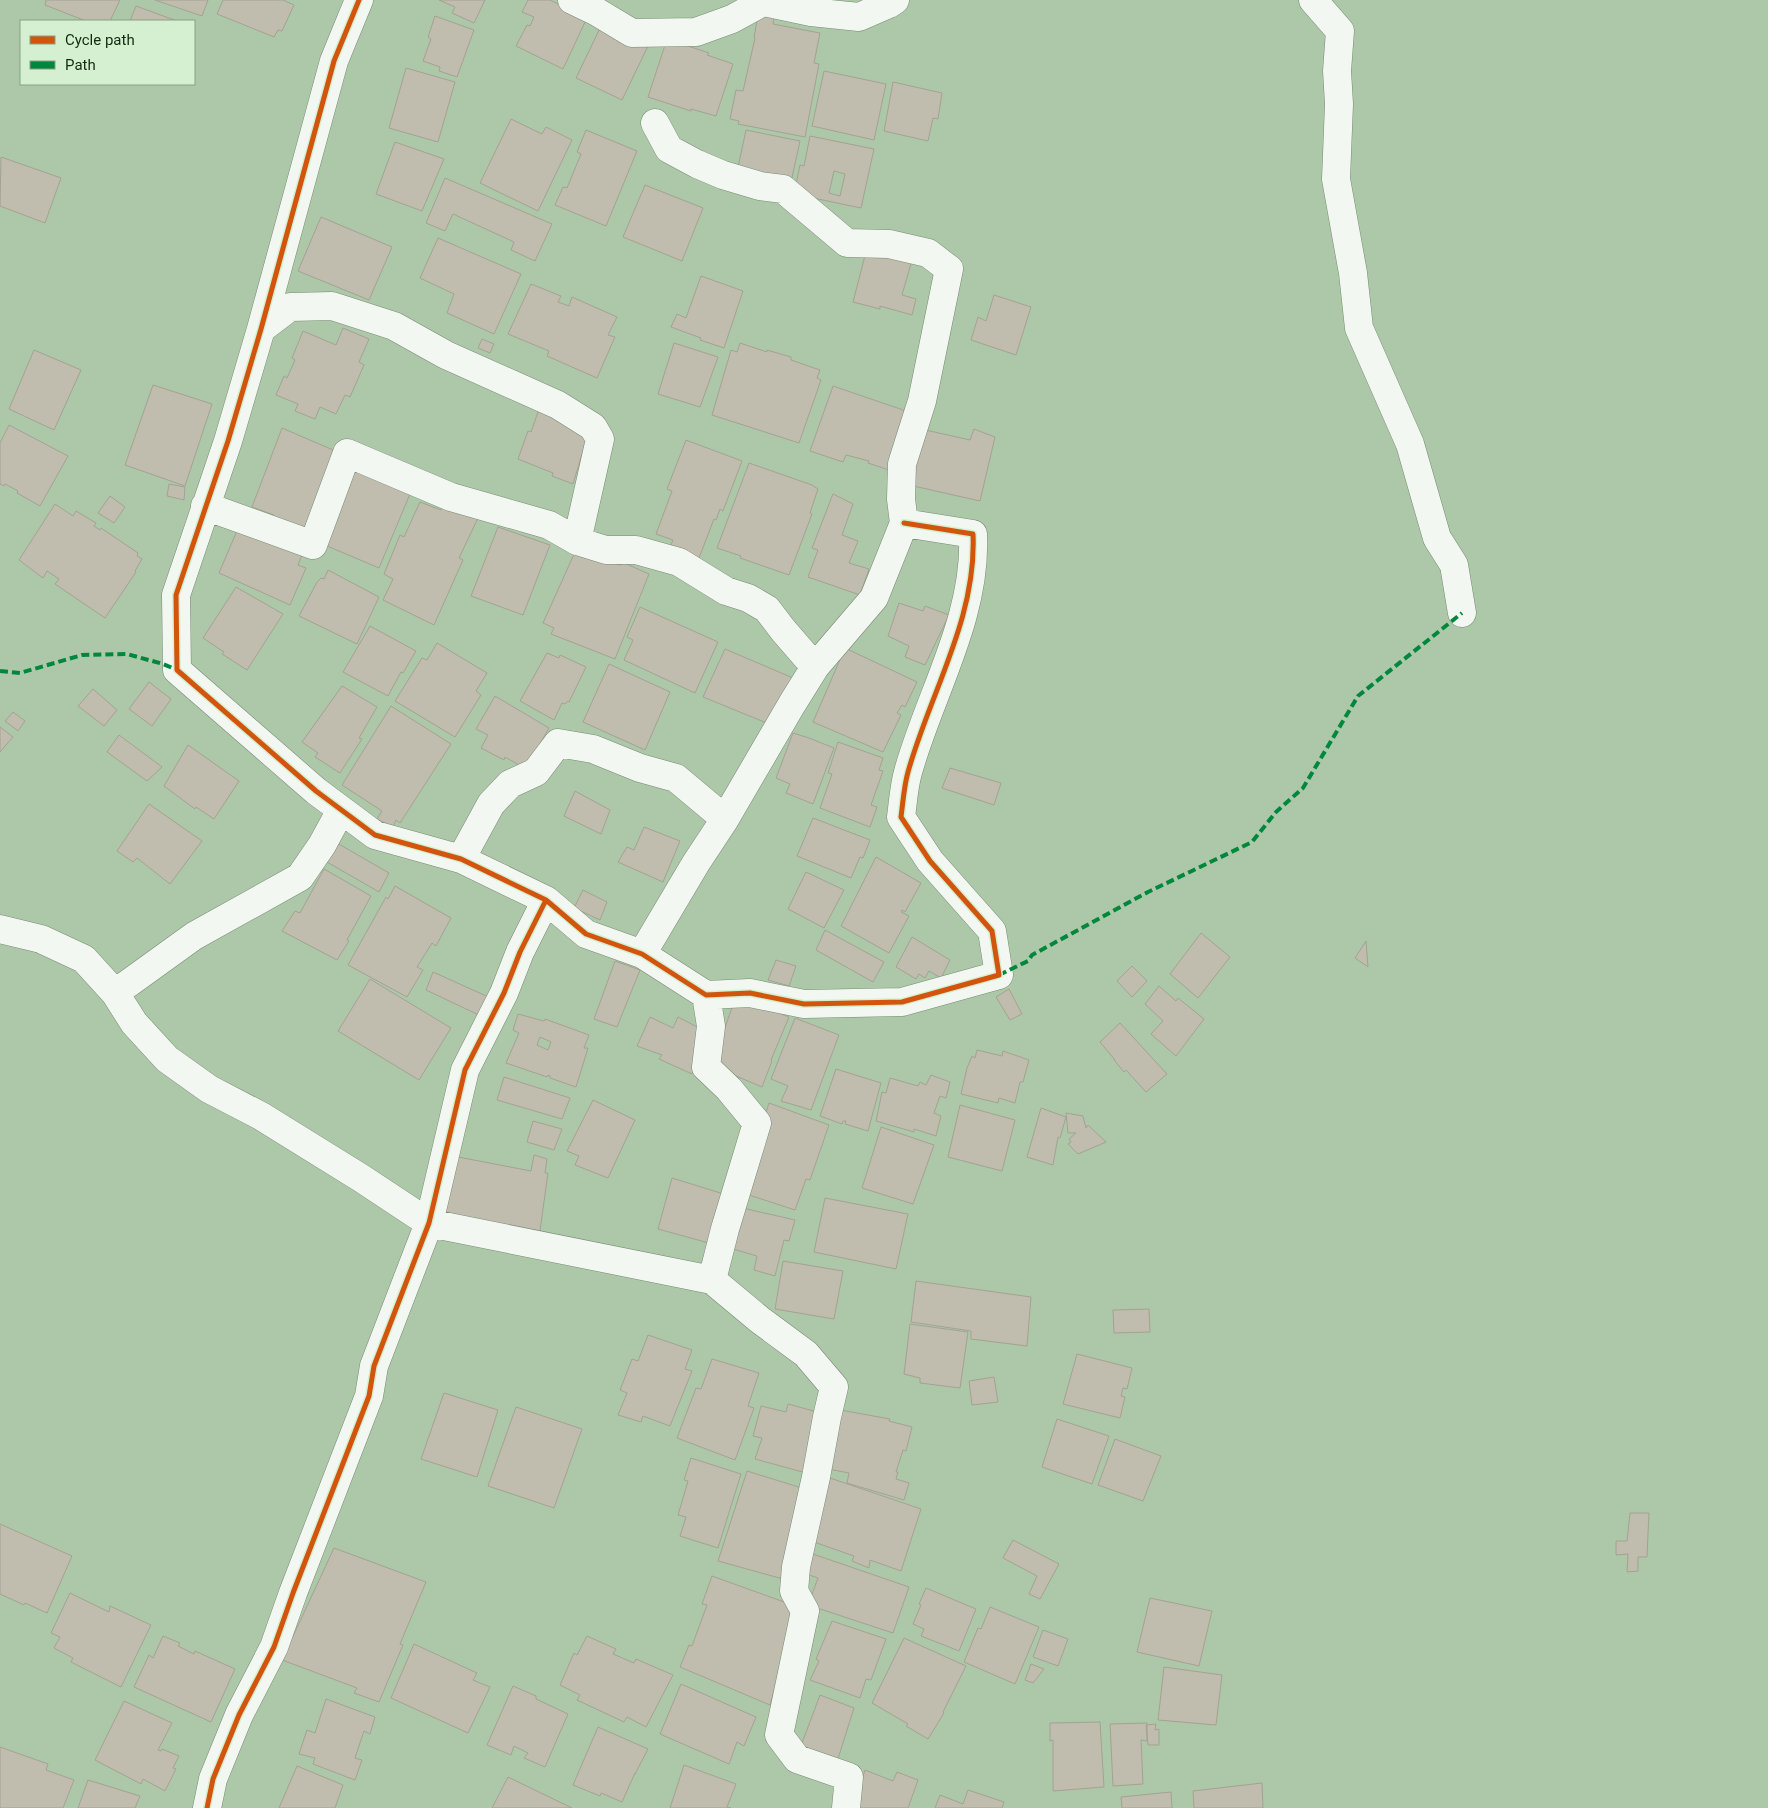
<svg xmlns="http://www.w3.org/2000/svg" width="1768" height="1808" font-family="Roboto,sans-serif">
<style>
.building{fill:#c0bcae;stroke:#a4a293;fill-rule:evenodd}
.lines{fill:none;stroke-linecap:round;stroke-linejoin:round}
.street-casing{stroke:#768b73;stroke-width:29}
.street{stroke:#f3f7f2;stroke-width:28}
.quiet{stroke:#00873e;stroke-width:4;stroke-dasharray:8 4;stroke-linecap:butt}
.cycleway-casing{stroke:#d5efd1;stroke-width:8}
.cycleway{stroke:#d3540d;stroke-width:5}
</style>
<rect width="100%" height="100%" fill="#adc8a8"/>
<path class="building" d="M46 0H120L110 21H86L45 5Z
M155 0H208L202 16Z
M223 0H283L294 5 282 31 278 30 274 37 217 14Z
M439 0H485L474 23 452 13 455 7Z
M528 0H550L587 18 563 69 516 46 527 25 530 26 534 17 522 12Z
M136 6 177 21H130Z
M758 14 774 17 773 24 820 33 814 63 819 64 805 137 738 124 739 121 730 119 736 90 743 91 755 38H754Z
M435 16 474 30 457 77 439 71 440 67 423 61 431 39 428 37Z
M602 24 648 46 622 100 576 78Z
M667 39 709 53 707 55 733 64 716 116 691 109V111L648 97Z
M406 68 455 82 438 142 389 128Z
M824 71 886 84 874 140 812 126Z
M893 82 942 93 938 119 933 118 928 141 884 131Z
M511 119 542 134 546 127 572 140 538 211 480 183Z
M586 130 637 151 606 226 555 205 563 187 567 188 581 154 577 152Z
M746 130 800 141 791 182 737 172Z
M810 136 874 149 861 208 794 194 800 165 804 166ZM834 171 845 174 840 196 829 193Z
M395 142 444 159 422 211 376 194Z
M1 157 61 178 45 223 0 206Z
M445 178 552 224 535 261 511 250 514 242 453 214 445 231 426 223Z
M645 185 703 208 682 261 623 237Z
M321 217 392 247 369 300 298 271Z
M438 238 521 274 494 334 447 313 454 294 420 278Z
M868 244 914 253 902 295 916 299 912 315 880 306V309L853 302Z
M701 276 743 291 724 348 700 340 701 338 671 327 677 314 686 318Z
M531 284 561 296 558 302 569 306 572 297 617 317 608 335 615 337 597 378 547 356 549 351 508 334Z
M994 295 1031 307 1016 355 971 340 978 317 986 321Z
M343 328 369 339 359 362 364 365 350 397 345 395 336 414 320 407 315 419 295 411 298 404 276 395 284 376 287 378 295 360 292 358 303 331 336 345Z
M482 339 494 344 490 353 478 348Z
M674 343 718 357 700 407 658 394Z
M740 343 767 352V350L791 357V360L820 370 817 378 821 380 799 443 712 415 731 350 737 352Z
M34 350 81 370 54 430 9 409Z
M153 385 212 404 185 486 125 465Z
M833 386 912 413 892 471 868 463 869 461 846 455 843 462 810 451Z
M539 409 590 427 573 484 552 476 553 473 518 459 528 431 531 432Z
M9 425 68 456 40 506 17 493 18 491 5 484 4 486 0 484V443Z
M282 428 340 453 310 534 272 519 274 515 252 507Z
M921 429 970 440 974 429 995 437 980 501 909 485Z
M686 440 742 461 723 511 720 509 716 520 714 519 699 558 670 547 673 540 656 534 672 491 667 489Z
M749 463 812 485 818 489 810 513 812 514 789 575 740 558 741 556 717 548Z
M351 468 410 494 379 568 320 543Z
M169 484 185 487 184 500 167 496Z
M833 494 853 504 842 535 858 541 849 563 869 569 860 595 808 577 818 550 812 548Z
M110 496 125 507 114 523 98 513Z
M420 502 441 510 445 502 479 516 459 558 463 560 434 625 383 600 393 579 384 574 400 535 404 537Z
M55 504 73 516 76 511 96 523 94 526 100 530 101 528 138 553 137 556 142 559 135 571 136 572 105 618 55 584 59 579 47 571 43 578 19 560Z
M239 526 304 550 298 565 306 568 290 605 219 573Z
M498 527 550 545 523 615 471 596Z
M575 552 621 565 622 562 649 574 615 659 551 634 554 628 543 623Z
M328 570 379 597 357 644 299 616 317 582 321 578 324 579Z
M236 587 283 614 247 670 222 654 224 652 203 638Z
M899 603 923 611 925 606 949 615 925 665 905 657 909 646 888 636Z
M640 607 718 642 695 693 624 660 633 640 627 637Z
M370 626 416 651 403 673 401 672 388 696 343 672Z
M437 643 487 673 476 691 481 695 455 737 395 701 422 658 427 660Z
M845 648 917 682 905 707 902 705 897 713 901 715 883 752 813 722Z
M725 649 793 678 774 726 703 697Z
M547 653 559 658 560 655 586 667 569 702 568 701 565 704 562 703 554 720 520 701Z
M609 664 670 692 645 750 583 722Z
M149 682 171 699 152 726 129 709Z
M342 686 377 707 359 738 362 739 340 773 315 757 318 753 302 742Z
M93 689 117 710 104 726 78 706Z
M495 696 549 728 526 769 505 757 504 760 481 748 488 735 476 729Z
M391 706 451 744 400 823 396 820 393 827 377 819 382 811 342 785Z
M13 712 25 721 18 731 5 721Z
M0 727 13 737 0 752Z
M793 733 809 738 834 748 813 804 786 793 790 784 776 778Z
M119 735 162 767 147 781 107 752Z
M838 742 883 758 879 770 883 771 871 805 877 807 870 827 820 808 832 774 828 773Z
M188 745 239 781 214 819 196 807 195 809 164 786Z
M950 768 1001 783 994 805 942 788Z
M575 791 610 810 601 834 564 816Z
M149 804 202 841 170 884 137 858 133 862 117 851Z
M813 818 870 840 863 858 860 857 851 878 797 856Z
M644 827 680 841 663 882 618 862 627 847 634 850Z
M337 843 389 873 379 892 327 862Z
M876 857 921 883 905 912 902 910 901 912 909 916 889 953 841 926Z
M324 869 371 896 347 940 349 941 337 960 282 931 295 911 300 913Z
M806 872 844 890 824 928 788 909Z
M395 886 451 918 436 946 432 943 417 967 423 970 407 997 348 965 386 897 388 899Z
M583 890 607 902 600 920 574 908Z
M825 930 884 962 873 982 816 950Z
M1201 933 1230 957 1198 998 1170 974Z
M912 937 950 960 941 978 929 971 925 978 919 974 916 979 896 967Z
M1366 941 1368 967 1355 958Z
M776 960 796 966 789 986 768 980Z
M615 961 640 970 617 1027 594 1019Z
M1132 966 1147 981 1132 997 1117 981Z
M433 972 493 999 483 1017 426 990Z
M370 979 451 1028 419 1080 338 1031Z
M1159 986 1176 1001 1178 998 1204 1019 1176 1056 1151 1034 1163 1021 1145 1004Z
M1009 989 1022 1014 1010 1020 996 997Z
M736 996 789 1017 771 1060 772 1061 762 1087 708 1064 721 1039Z
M518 1014 544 1021 545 1019 589 1035 584 1048H588L576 1087 550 1078V1076L548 1075 547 1077 506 1063 519 1033 513 1030ZM540 1037 551 1042 548 1050 537 1045Z
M650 1017 673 1028 678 1017 703 1030 704 1047 692 1074 659 1059 662 1055 637 1046Z
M795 1018 839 1035 811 1110 781 1101 788 1086 771 1079Z
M1120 1023 1167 1074 1146 1092 1126 1070 1124 1072 1114 1060H1115L1100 1042Z
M977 1050 1002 1056 1003 1051 1029 1060 1023 1082H1020L1015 1103 999 1098 998 1103 961 1094 967 1068 972 1056 975 1058Z
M836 1069 881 1083 868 1131 845 1124 846 1121H843L842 1124 820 1116Z
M931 1075 950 1082 946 1098 940 1096 934 1113 941 1116 936 1136 914 1129V1132L876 1121 882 1092 886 1093 890 1078 918 1086 920 1082 926 1085Z
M504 1077 570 1098 562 1119 497 1100Z
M593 1100 635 1120 608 1178 575 1165 579 1156 567 1151Z
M769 1103 829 1125 810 1180 806 1179 795 1210 746 1194 750 1161Z
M960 1105 1015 1120 1002 1171 948 1157Z
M1041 1108 1066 1117 1060 1138 1058 1137 1053 1165 1027 1157Z
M1066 1113 1083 1116 1086 1128 1088 1125 1106 1142 1078 1154 1068 1144 1071 1142 1069 1139 1076 1133H1068Z
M533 1121 562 1129 554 1150 527 1142Z
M881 1127 934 1145 913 1204 862 1188Z
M534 1155 547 1159 545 1173H548L539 1238 442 1221 453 1156 531 1171Z
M672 1178 730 1196 716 1245 658 1229Z
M825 1198 908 1214 896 1269 814 1252Z
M738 1207 795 1220 789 1241 784 1240 775 1276 754 1270 757 1256 726 1247Z
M783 1261 843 1271 834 1319 775 1309Z
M916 1281 1031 1297 1027 1346 971 1339V1331L911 1322Z
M1149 1309 1150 1332 1114 1333 1113 1310Z
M910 1324 968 1332 960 1388 920 1383V1378L904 1374Z
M648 1335 692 1350 685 1369 692 1371 670 1426 643 1416 641 1422 618 1415 627 1393 620 1390 632 1359 638 1361Z
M1077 1354 1132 1368 1127 1389 1123 1388 1121 1396 1125 1397 1120 1418 1063 1404Z
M712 1359 759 1373 748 1406 754 1408 735 1460 677 1438 696 1388 701 1389Z
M994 1377 998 1402 972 1405 969 1381Z
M444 1393 498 1410 477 1477 421 1459Z
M788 1404 821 1413 806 1473 755 1459 762 1438 753 1436 761 1406 786 1412Z
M516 1407 582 1429 554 1508 488 1486Z
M835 1409 890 1419 889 1421 912 1427 906 1451 903 1450 896 1472H898L896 1479 909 1483 904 1500 847 1483 849 1473 823 1468Z
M1057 1419 1109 1436 1092 1484 1042 1467Z
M1115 1439 1161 1456 1143 1501 1098 1485Z
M691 1458 741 1474 718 1548 680 1536 686 1517 678 1515 688 1481 684 1480Z
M747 1471 805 1489 783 1579 718 1561Z
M830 1478 921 1509 901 1571 870 1560 869 1568 852 1561 854 1556 808 1540Z
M1630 1513H1649L1647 1557H1638V1571L1627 1572 1628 1554 1616 1555V1541H1627Z
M0 1524 72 1556 47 1613 25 1603 24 1605 0 1594Z
M1013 1540 1059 1564 1040 1599 1029 1594 1037 1576 1003 1558Z
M334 1548 426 1582 400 1644 403 1645 379 1702 354 1693 357 1688 282 1660Z
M810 1553 909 1587 893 1633 808 1605 818 1578 803 1573Z
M712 1576 798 1607 770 1705 680 1667 689 1645 692 1646 707 1605 702 1604Z
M926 1588 976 1609 959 1651 921 1636 924 1629 913 1624 921 1605 919 1604Z
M70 1593 109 1612 110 1606 151 1625 121 1687 71 1662 73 1658 54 1648 60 1637 51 1633Z
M1150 1598 1212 1611 1199 1666 1137 1652Z
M990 1607 1039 1627 1015 1684 964 1662 978 1628 981 1629Z
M832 1621 886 1639 871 1680 866 1679 860 1698 810 1680 819 1661 816 1659Z
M1043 1630 1068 1639 1058 1666 1033 1657Z
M163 1636 180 1643 178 1646 194 1654 195 1651 235 1669 211 1722 134 1687 149 1655 153 1658Z
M587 1636 616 1649 613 1654 634 1663 636 1659 673 1675 646 1727 627 1717 624 1722 577 1700 580 1695 560 1685 574 1653 577 1655Z
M904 1638 966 1666 943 1712 944 1713 928 1739 906 1726 908 1724 872 1703Z
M414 1644 477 1673 473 1680 490 1687 468 1733 391 1698Z
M1031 1664 1044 1669 1033 1683 1025 1680Z
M1164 1667 1222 1675 1216 1725 1158 1720Z
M681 1684 756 1717 744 1746 737 1742 729 1764 660 1734Z
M513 1686 536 1696V1699L568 1714 545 1767 524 1758 528 1753 514 1746 511 1755 487 1745Z
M820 1695 854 1708 836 1765 799 1751Z
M326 1699 375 1717 370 1734 364 1731 355 1758 362 1760 355 1780 313 1764 315 1758 299 1754 307 1730 315 1733Z
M124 1701 172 1723 158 1750 161 1751 162 1749 179 1756 173 1768 176 1769 165 1791 143 1779 141 1784 95 1760Z
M1100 1722 1104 1787 1053 1791V1740L1050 1741V1723Z
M1147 1723V1741L1141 1740 1143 1784 1113 1786 1110 1724Z
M1156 1724 1155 1730 1159 1729V1745H1148L1146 1725Z
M598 1727 648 1749 635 1774V1773L622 1802 601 1793 600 1796 573 1785Z
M0 1747 48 1764 46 1770 74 1780 63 1808H0Z
M684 1765 736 1784 727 1807 731 1808H670Z
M297 1766 343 1785 335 1808H279Z
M865 1770 893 1781 897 1772 918 1780 908 1808H853Z
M508 1777 572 1808H492Z
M88 1780 140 1796 135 1808H78Z
M1262 1783 1263 1808H1194L1193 1791Z
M968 1790 1004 1802 1002 1808H935L940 1795 963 1804Z
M1171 1792 1172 1808H1122L1121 1797Z"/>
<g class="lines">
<g class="street-casing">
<path id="street" d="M359 0 334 61 261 329 228 441 176 595 177 670 316 791 375 835 461 859 546 900 586 934 642 954 706 995 750 993 804 1004 902 1002 999 975 992 931 930 861 901 817C903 802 904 786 908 772 930 693 977 618 973 534L904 523
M572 0 597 12 632 33 696 32 732 19 763 2 811 12 859 17 889 4 895 0
M1313 0 1340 31 1337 71 1339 104 1336 179 1353 273 1359 328 1410 444 1437 538 1454 565 1462 613
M655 123 669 149 697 164 723 175 760 186 783 189 847 243 889 244 928 253 949 269 922 401 902 464 901 499 904 523 874 598 815 667
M261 329 290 307 332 306 394 326 446 355 558 405 593 427 600 439 577 541 606 550H636L679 562 726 591 748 598 767 609 783 630 815 667 792 704 725 819 696 863 642 954
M205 506 313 545 347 453 451 497 549 525 577 541
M461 859 491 804 510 784 536 772 558 743 593 749 640 768 676 778 725 819
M0 929 41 939 84 959 115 993 134 1023 167 1059 209 1089 261 1116 361 1178 429 1223 712 1280
M115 993 194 936 300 877 322 845 341 810
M706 995 711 1026 706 1067 729 1089 757 1123 725 1229 712 1280 760 1320 806 1354 834 1387 827 1417 816 1477 796 1567 794 1591 805 1611 779 1735 797 1759 849 1777 846 1808
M207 1808 213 1779 239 1715 274 1647 293 1593 369 1396 374 1366 429 1223 465 1070 504 993 520 952 546 900"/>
</g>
<use href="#street" class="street"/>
<path class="quiet" d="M0 671 20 673 82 655 127 654 163 664 177 670
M999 975 1028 961 1032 955 1148 892 1252 842 1276 812 1303 788 1358 696 1462 613"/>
<g class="cycleway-casing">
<path id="cycleway" d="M359 0 334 61 261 329 228 441 176 595 177 670 316 791 375 835 461 859 546 900 586 934 642 954 706 995 750 993 804 1004 902 1002 999 975 992 931 930 861 901 817C903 802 904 786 908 772 930 693 977 618 973 534L904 523
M207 1808 213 1779 239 1715 274 1647 293 1593 369 1396 374 1366 429 1223 465 1070 504 993 520 952 546 900"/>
</g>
<use href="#cycleway" class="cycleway"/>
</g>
<rect x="20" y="20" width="175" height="65" fill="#d5efd1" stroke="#88a085"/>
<rect x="30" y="36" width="25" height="8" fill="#d3540d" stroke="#88a085"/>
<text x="65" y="45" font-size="15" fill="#152912">Cycle path</text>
<rect x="30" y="61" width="25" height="8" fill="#00873e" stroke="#88a085"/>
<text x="65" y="70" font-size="15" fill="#152912">Path</text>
</svg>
